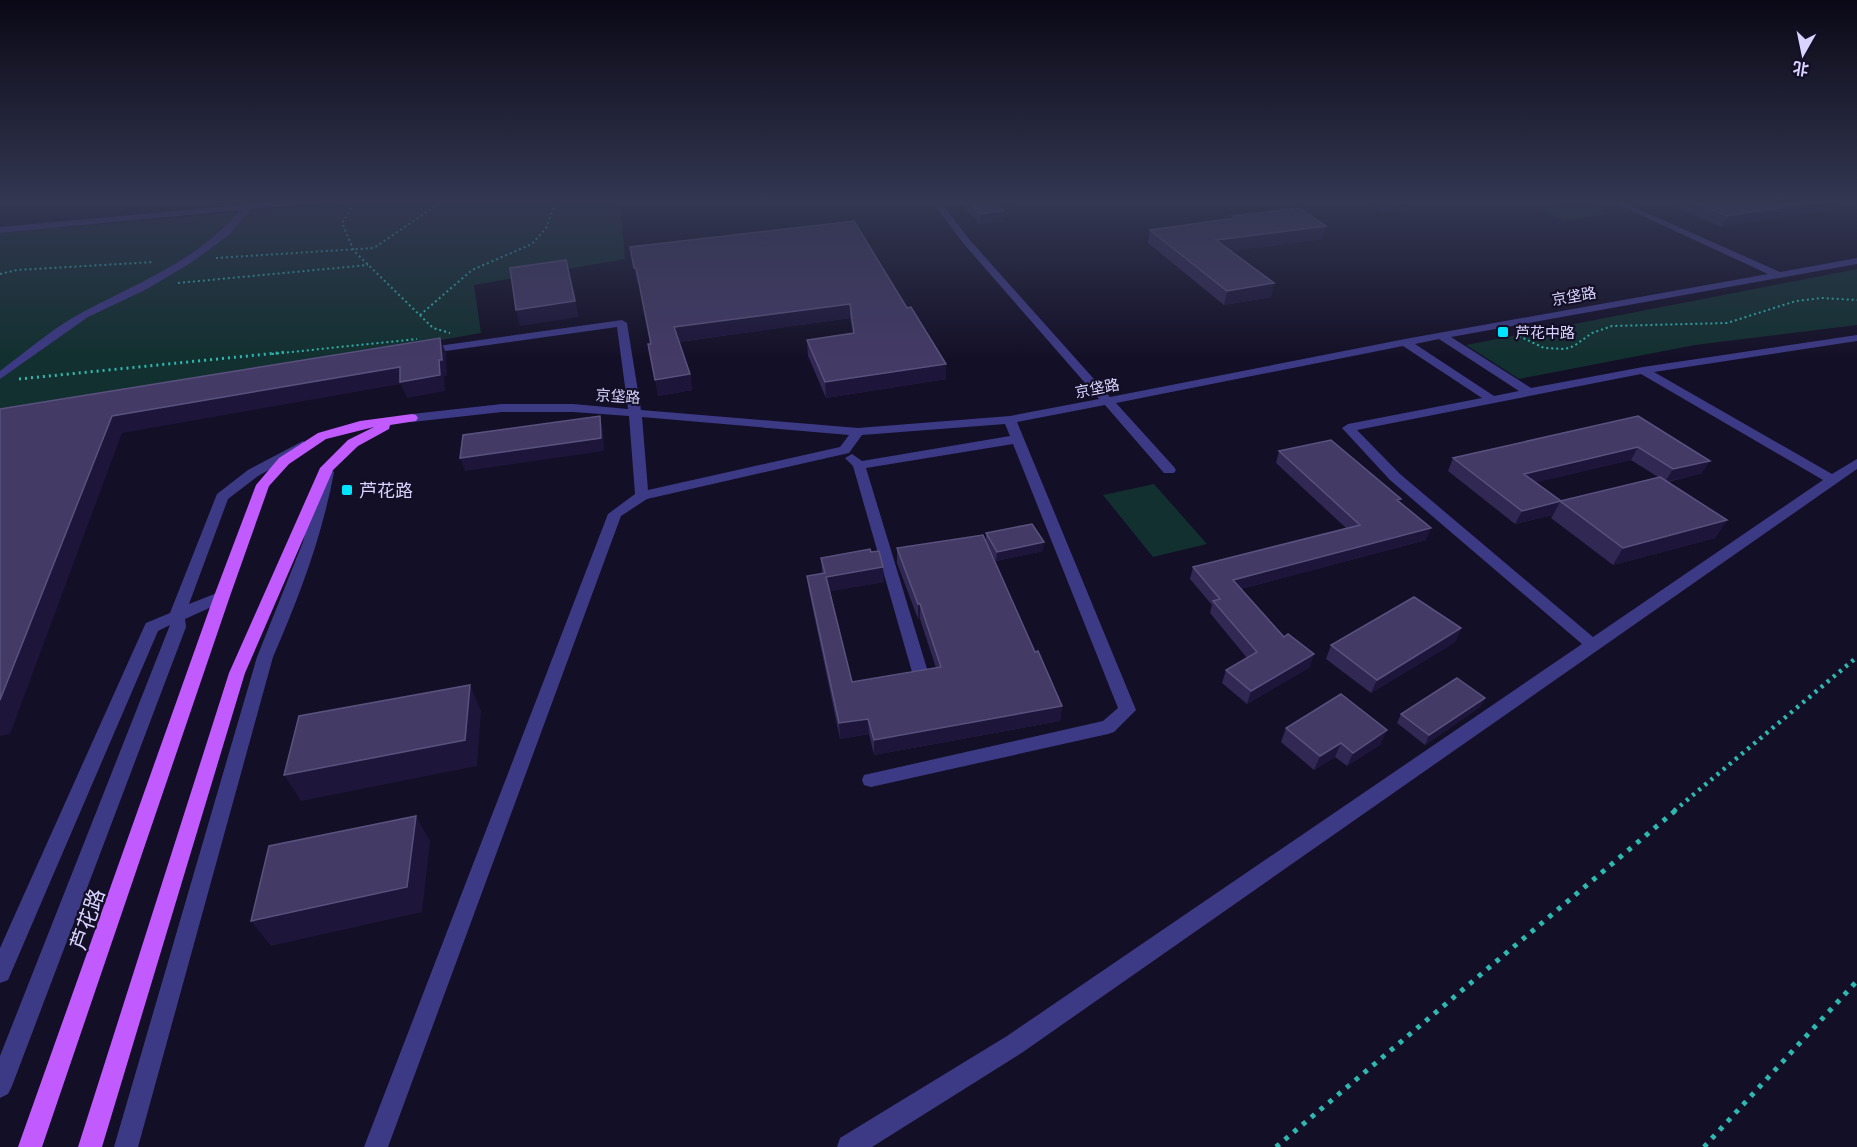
<svg xmlns="http://www.w3.org/2000/svg" width="1857" height="1147" font-family="Mulish,'Noto Sans SC',sans-serif">
<style>
.green{fill:#12302f}
.lines{fill:none;stroke-linecap:round;stroke-linejoin:round}
.path-far3{stroke:#2fb8b0;stroke-width:2;stroke-dasharray:2 3;stroke-linecap:butt}
.path-far2{stroke:#2fb8b0;stroke-width:3;stroke-dasharray:2 4;stroke-linecap:butt}
.path-far1{stroke:#2fb8b0;stroke-width:4.5;stroke-dasharray:3 5;stroke-linecap:butt}
.path{stroke:#2fb8b0;stroke-width:5;stroke-dasharray:4.5 7;stroke-linecap:butt}
.minor{fill:#3d3a85;fill-rule:evenodd}
.major{fill:#c25bff;fill-rule:evenodd}
.wall{fill:#312854;fill-rule:evenodd}
.shaded-wall{fill:#1d163a}
.building{fill:#433a66;stroke:#5a527e;stroke-width:1.5}
.poi-dot{fill:#00e5ff;stroke:#130f26;stroke-width:2}
.labels{text-anchor:middle;dominant-baseline:central;stroke-width:4.5;stroke-linejoin:round;paint-order:stroke}
.far-street-label{font-size:15px;fill:#d9d4ff;stroke:#130f26}
.far-poi-label{font-size:15px;fill:#d9d4ff;stroke:#130f26;text-anchor:start}
.poi-label{font-size:18px;fill:#d9d4ff;stroke:#130f26;text-anchor:start}
.near-street-label{font-size:21px;fill:#d9d4ff;stroke:#130f26}
</style>
<rect width="100%" height="100%" fill="#130f26"/>
<path class="green" d="M306 200H620L625 259 474 285 481 333 0 417V233L300 207Z
M1585 203 1609 214 1564 221 1541 210Z
M1857 269V325L1695 345 1519 379 1466 345Z
M1154 484 1207 544 1153 557 1103 495Z"/>
<g class="lines">
<path class="path-far3" d="M335 202H346L352 207 342 223 354 251 433 328 450 333
M346 202 371 200
M216 258 374 248 444 200
M0 274 17 270 154 262
M178 283 368 265
M420 315 472 270 532 244 546 228 555 203 553 200
M1519 336 1544 348 1565 349 1574 346 1592 333 1612 326 1727 323 1796 301 1822 298 1857 300
M272 354 417 339"/>
<path class="path-far2" d="M19 379 287 352"/>
<path class="path-far1" d="M1674 811 1857 657"/>
<path class="path" d="M1276 1147 1676 810
M1704 1147 1857 981"/>
<path class="minor" d="M298 200H326L322 203 251 209 230 234 192 262 147 289 88 317 0 379V371C27 351 54 327 83 312 139 282 199 260 240 210L0 233V227Z
M931 200H939L969 239 1110 397 1405 339 1768 274 1608 200H1618L1780 272 1857 258V264L1451 337 1531 388 1643 367 1857 335V341L1654 372 1832 474 1857 459V469L1023 1052 872 1147H837L840 1138 1007 1036 1582 644 1390 480 1342 428 1348 424 1482 398 1403 346 1116 403 1174 467 1176 470 1174 473H1164L1105 405 1017 422 1136 710 1114 732 1108 734 871 787 864 785 862 780 864 775 1103 721 1118 708 1013 444 866 468 928 672 926 676H914L912 672 853 466 845 458 852 454 862 461 1010 436 1005 424 862 435 849 453 647 499 621 516 388 1147H364L608 514 635 494 629 416 573 412H502L412 422 406 418 412 414 502 404H573L628 409 617 327 424 354 418 351 424 348 622 320 627 323 641 410 858 428 1010 416 1099 399 963 243ZM1439 339 1519 391 1494 396 1415 344ZM1641 374 1823 480 1593 637 1400 474 1357 430ZM642 417 849 435 840 447 648 490Z
M1663 200H1677L1673 203Z
M303 441 309 445 308 448 258 476 228 499 189 604 222 591 230 596 227 600 185 619 186 627 12 1086 8 1094 0 1098V1056L170 625 158 631 8 980 0 983V948L144 627 146 623 170 613 217 494 248 470Z
M327 468 334 472C322 537 299 597 273 657L138 1147H114L257 657 303 542 320 472Z"/>
<path class="major" d="M412 414 416 415 418 418 416 421 390 425 389 429 358 446 333 470 245 673 102 1147H78L229 673 320 468 348 440 374 427 326 439 289 464 269 486 230 596 42 1147H18L214 596 256 485 279 458 318 433 360 421Z"/>
</g>
<path class="wall" d="M957 200H1071V201L1003 209 1004 221 980 224Z
M1363 200H1416L1414 207 1385 212Z
M1674 200H1857L1721 227 1671 205Z
M1232 216 1323 239 1231 251 1274 283 1271 297 1224 305 1148 243 1150 230 1232 219Z
M630 247 907 308 946 364V379L826 398 808 356 807 340 853 333 850 318 679 342 690 374 692 390 658 396 651 344 639 282 637 283Z
M1638 416 1702 473 1668 482 1727 520 1715 538 1613 565 1551 518 1553 515 1515 524 1448 471 1453 458ZM1631 460 1658 477 1561 501 1536 482Z
M1279 451 1400 502 1426 540 1241 589 1310 667 1247 704 1222 683 1226 670 1247 658 1210 613 1212 605 1190 579 1193 567 1346 528 1276 463Z
M986 533 1043 551 996 561 986 543 1035 652 1062 706 1060 721 874 755 869 734 840 739 809 591 807 576 822 573 821 558 884 582 830 591 852 682 936 668 920 619H918L897 563V548L986 542Z
M1461 628 1455 642 1371 693 1326 659 1331 645Z
M1485 698 1480 707 1425 745 1397 723 1401 714Z
M1286 728 1381 744 1347 766 1335 757 1314 770 1281 742Z"/>
<path class="shaded-wall" d="M994 200H1071V201L993 210Z
M1416 200 1414 207 1385 212 1387 205Z
M1831 200H1857V205L1721 227 1727 216Z
M1004 211V221L980 224V214Z
M1326 226 1323 239 1213 254 1216 240Z
M566 260 579 317 520 326 516 310Z
M634 268H636L639 282 637 283Z
M1274 283 1271 297 1224 305 1227 291Z
M850 304V318L677 342 674 327Z
M440 338 446 353 447 376H444L445 391 407 398 401 384 122 433 10 734 0 736V700L112 416 439 360Z
M946 364V379L826 398 825 382Z
M690 374 692 390 658 396 655 380Z
M600 416 603 429 604 451 465 471 460 458Z
M1638 447 1631 460 1518 487 1524 474Z
M1710 461 1702 473 1665 482 1673 469Z
M1560 502 1553 515 1515 524 1522 511Z
M1727 520 1715 538 1613 565 1623 548Z
M1431 528 1426 540 1230 592 1233 580Z
M1044 542 1043 551 996 561 997 552Z
M883 567 884 582 828 592 826 577Z
M918 604H920V619H918Z
M1461 628 1455 642 1371 693 1377 680Z
M1314 654 1310 667 1247 704 1251 691Z
M470 685 481 711 477 766 301 801 284 775Z
M1485 698 1480 707 1425 745 1429 735Z
M1062 706 1060 721 874 755V740Z
M868 719 869 734 840 739 839 723Z
M1387 730 1381 744 1347 766 1353 753Z
M1341 743 1335 757 1314 770 1320 756Z
M416 816 430 841 422 912 271 946 251 921Z"/>
<path class="building" d="M967 200H998H994L1004 211 980 214Z
M1377 200H1416L1387 205Z
M1688 200H1831L1727 216Z
M1299 208 1326 226 1216 240 1274 283 1227 291 1150 230 1235 218 1232 216Z
M854 221 907 308 911 307 946 364 825 382 807 340 854 333 850 304 674 327 690 374 655 380 648 344H651L636 268H634L630 247Z
M566 260 575 301 516 310 510 268Z
M440 338 442 360H439L440 375 400 382V367L112 416 0 700V409Z
M600 416 601 438 460 458 463 435Z
M1638 416 1710 461 1673 469 1638 447 1524 474 1561 501 1522 511 1453 458Z
M1331 440 1401 499 1397 500 1431 528 1233 580 1284 637 1288 634 1314 654 1251 691 1226 670 1257 652 1213 601 1220 599 1193 567 1360 525 1279 451Z
M1660 477 1727 520 1623 548 1560 501Z
M1032 524 1044 542 997 552 986 533Z
M983 535 1035 652 1038 651 1062 706 874 740 868 719 839 723 807 576 825 573 821 558 870 549 871 552 879 551 883 567 826 577 852 682 941 667 920 604H918L897 548Z
M1414 597 1461 628 1377 680 1331 645Z
M1457 678 1485 698 1429 735 1401 714Z
M470 685 465 740 284 775 299 716Z
M1341 694 1387 730 1353 753 1341 743 1320 756 1286 728Z
M416 816 407 887 251 921 269 846Z"/>
<linearGradient id="sky" x2="0" y2="1"><stop stop-color="#0a0815"/><stop offset="0.56" stop-color="#333752"/><stop offset="1" stop-color="#333752" stop-opacity="0"/></linearGradient>
<rect width="1857" height="360" fill="url(#sky)"/>
<g class="poi-dot">
<rect x="1497" y="326" width="12" height="12" rx="3"/>
<rect x="341" y="484" width="12" height="12" rx="3"/>
</g>
<g class="labels">
<g class="far-street-label">
<text transform="translate(1574 296) rotate(-10)">京垡路</text>
<text transform="translate(1097 388) rotate(-11)">京垡路</text>
<text transform="translate(618 396) rotate(4)">京垡路</text>
</g>
<g class="far-poi-label">
<text x="1515" y="332">芦花中路</text>
</g>
<g class="poi-label">
<text x="359" y="490">芦花路</text>
</g>
<g class="near-street-label">
<text transform="translate(87 919) rotate(-71)">芦花路</text>
</g>
</g>
<g transform="translate(1803 54) rotate(189)" stroke="#130f26" stroke-width="4.5" paint-order="stroke">
<path d="M0-4.5L10 22L0 15L-10 22Z" fill="#d9d4ff"/>
<text y="-9" font-size="16" font-weight="bold" text-anchor="middle" fill="#d9d4ff">北</text>
</g>
</svg>
